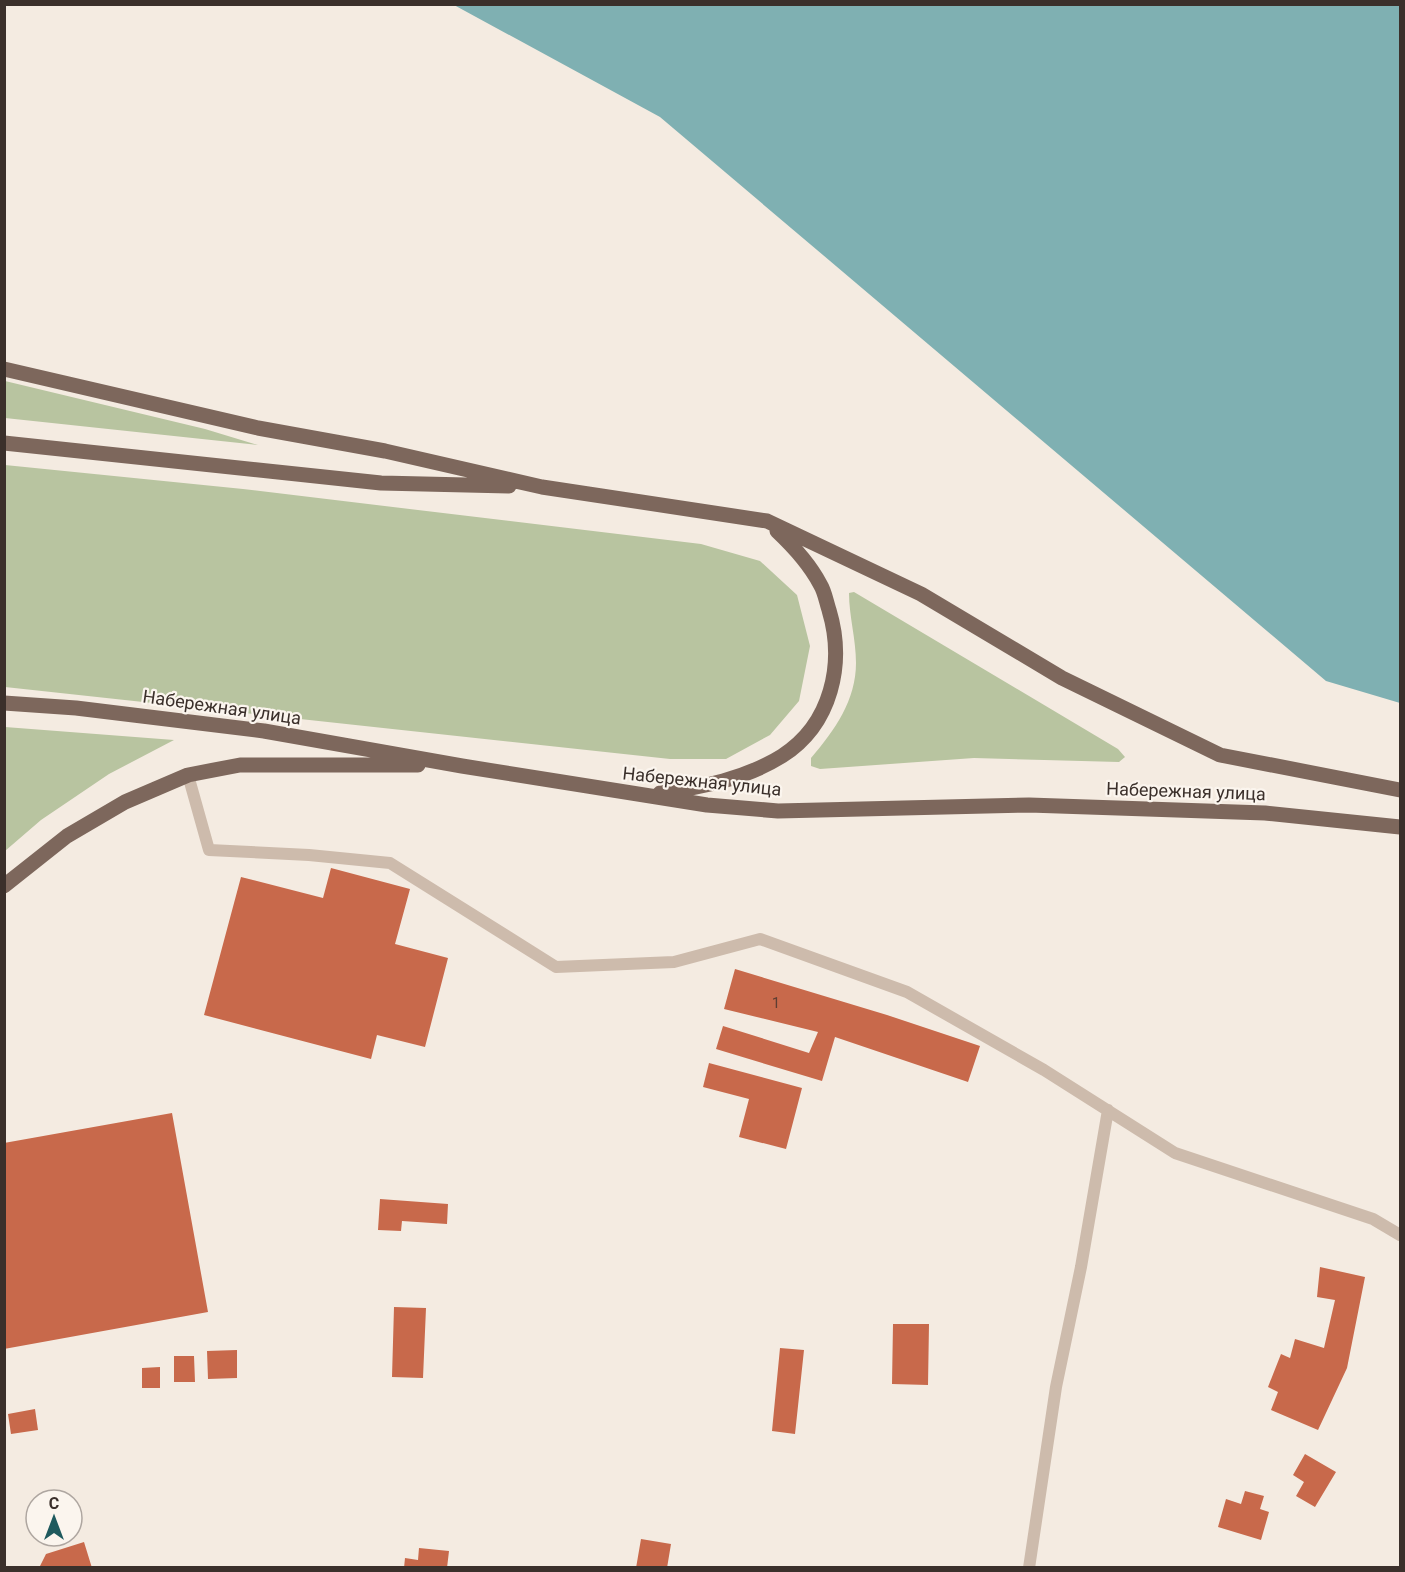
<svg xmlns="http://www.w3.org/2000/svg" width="1405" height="1572" font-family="Roboto,sans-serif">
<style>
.green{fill:#b8c4a0}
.water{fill:#7fb0b2}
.building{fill:#c8694b}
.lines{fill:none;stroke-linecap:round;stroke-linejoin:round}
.lane{stroke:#cdbbac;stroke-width:12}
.primary{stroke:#7d675c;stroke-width:15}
.labels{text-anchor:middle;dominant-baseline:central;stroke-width:4.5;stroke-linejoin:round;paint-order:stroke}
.number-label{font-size:15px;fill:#5e3e33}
.street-label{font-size:18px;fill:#3b302b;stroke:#fbf5ee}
</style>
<rect width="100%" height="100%" fill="#f4ebe1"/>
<path class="green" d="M5 381 205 429 258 445 5 418Z
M5 465 243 489 701 544 760 561 797 595 810 646 799 701 770 735 726 759H670L5 687Z
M854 592 1118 749 1125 757 1119 762 974 758 820 769 811 766V758C835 730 856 700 856 663 856 639 849 616 849 593Z
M5 727 174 740 109 774 41 820 5 851Z"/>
<path class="water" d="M454 5H1400V703L1326 681 660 117Z"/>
<path class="building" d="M331 868 410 889 395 944 448 958 425 1047 377 1035 371 1059 204 1015 241 877 323 898Z
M735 969 887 1015 980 1046 968 1082 835 1037 822 1081 716 1049 723 1026 809 1053 818 1032 724 1009Z
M709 1063 802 1088 786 1149 739 1137 749 1099 703 1087Z
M172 1113 208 1312 4 1349V1143Z
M380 1199 448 1204 447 1224 402 1221 401 1231 378 1230Z
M1320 1267 1365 1277 1347 1368 1318 1430 1271 1410 1278 1392 1268 1387 1281 1354 1290 1358 1295 1339 1324 1348 1335 1300 1317 1297Z
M394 1307 426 1308 423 1378 392 1377Z
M893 1324H929L928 1385 892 1384Z
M780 1348 804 1350 795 1434 772 1431Z
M237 1350V1378L208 1379 207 1351Z
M174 1356H194L195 1382H174Z
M160 1367V1388H142V1368Z
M35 1409 38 1430 11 1434 8 1414Z
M1305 1454 1336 1472 1315 1507 1296 1496 1304 1482 1293 1475Z
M1245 1491 1264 1496 1260 1509 1269 1512 1261 1540 1218 1527 1226 1499 1241 1504Z
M641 1539 671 1544 667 1568H636Z
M84 1542 92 1568H39L46 1554Z
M419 1548 449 1551 447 1568H404L405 1558 418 1560Z"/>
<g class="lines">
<path class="lane" d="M188 775 209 850 309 855 390 863 556 967 674 962 760 939 907 992 1044 1070 1175 1153 1373 1219 1400 1235
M1029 1568 1056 1387 1081 1267 1108 1110"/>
<path class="primary" d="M4 369 258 428 385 451 542 487 767 521 921 594 1062 678 1220 755 1400 790
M4 443 381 483 509 486
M4 703 76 708 264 731 462 766 707 805 778 811 1029 805 1265 813 1400 827
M660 793C703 787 745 779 782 756 832 724 845 663 829 610 826 601 825 592 820 584 809 563 794 547 777 531
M4 886 67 836 125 802 188 775 240 765H418"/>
</g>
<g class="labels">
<g class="number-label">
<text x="776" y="1003">1</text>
</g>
<g class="street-label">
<text transform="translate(222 707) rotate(8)">Набережная улица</text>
<text transform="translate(702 781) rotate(6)">Набережная улица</text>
<text transform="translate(1186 791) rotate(2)">Набережная улица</text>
</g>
</g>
<rect width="1405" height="1572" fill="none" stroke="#3b302b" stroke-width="12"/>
<g transform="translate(54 1518)"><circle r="28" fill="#fbf5ee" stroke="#aea6a0" stroke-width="1.5"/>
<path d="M0-4.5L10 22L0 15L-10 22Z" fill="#1f5a5e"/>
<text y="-9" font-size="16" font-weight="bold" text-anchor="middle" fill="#3b302b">С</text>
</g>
</svg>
